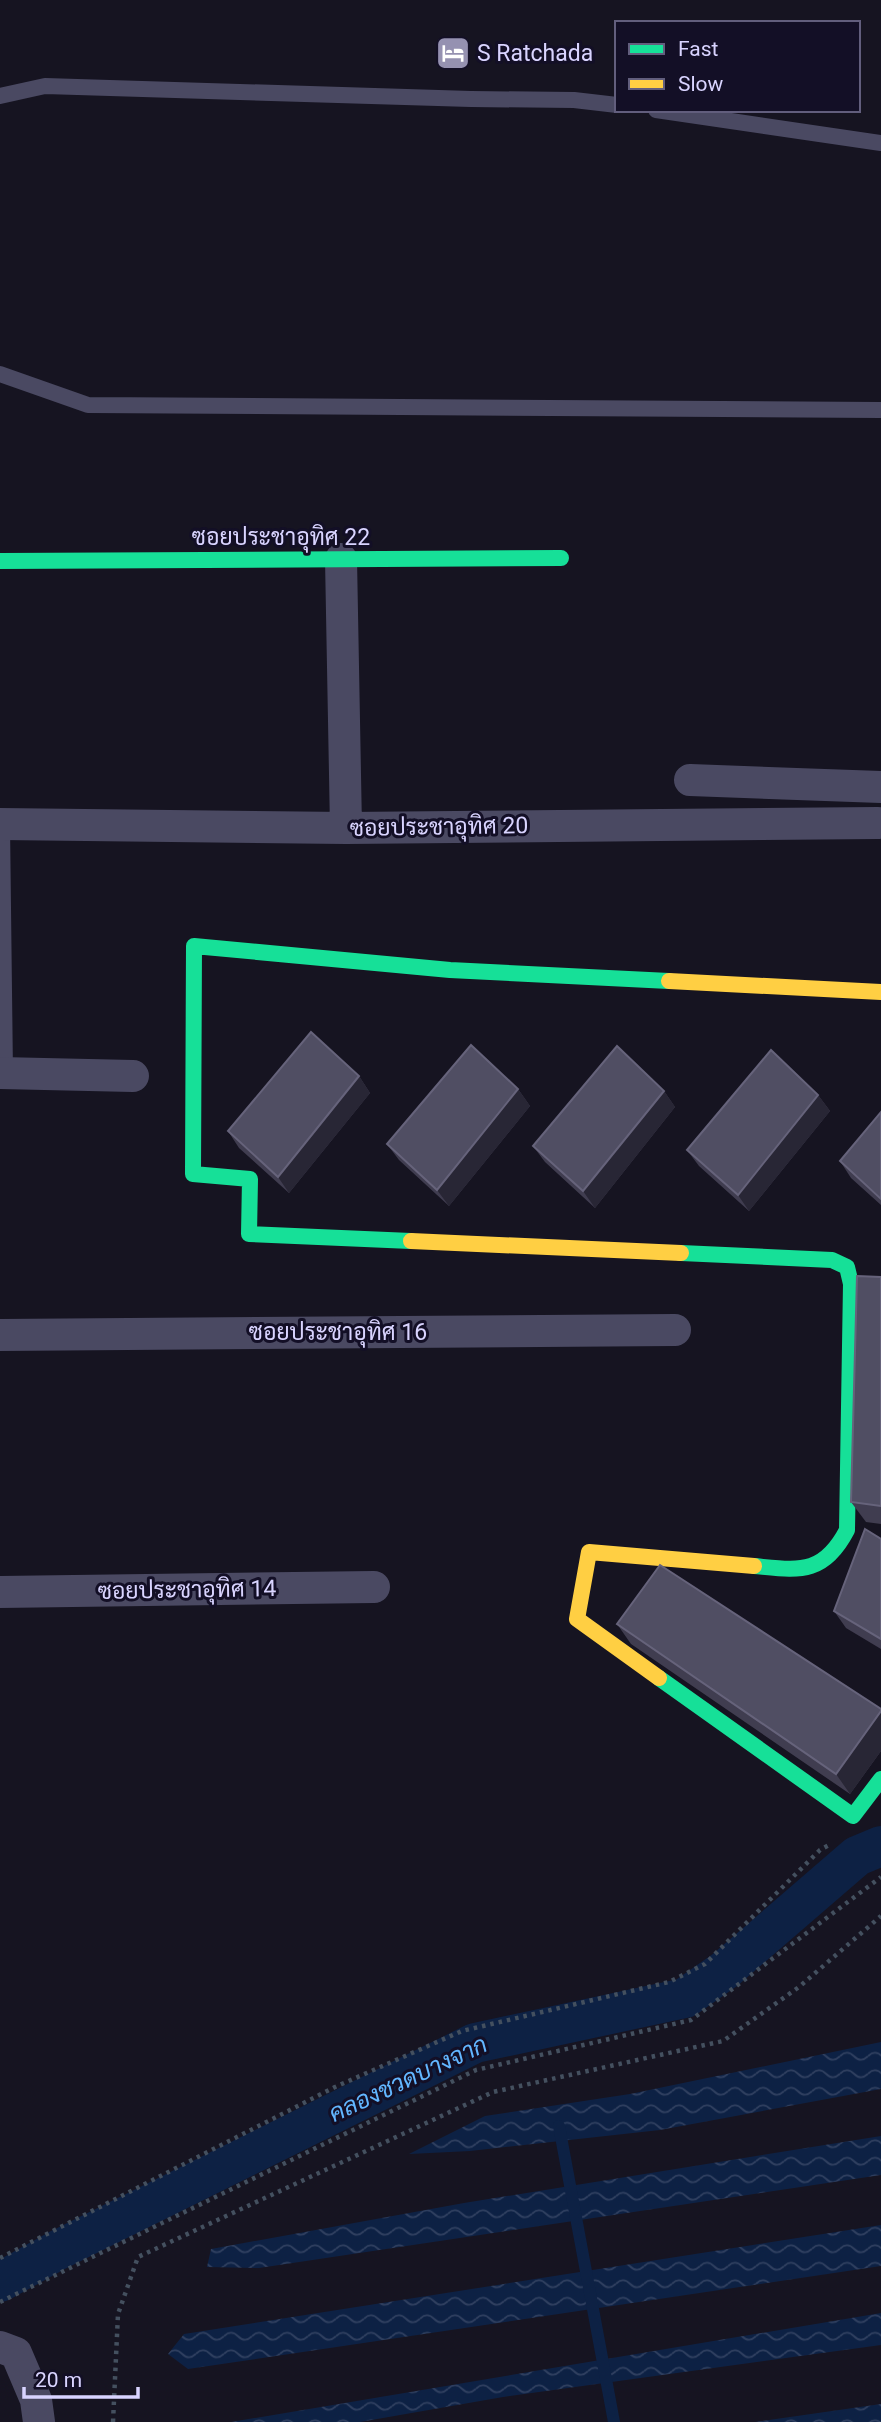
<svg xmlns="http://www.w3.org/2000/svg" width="881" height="2422" font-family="Roboto,Sarabun,sans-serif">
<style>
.water{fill:url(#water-waves)}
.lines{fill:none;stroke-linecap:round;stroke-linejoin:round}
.stream{stroke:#0d2144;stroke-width:12}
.canal{stroke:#0d2144;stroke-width:40}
.path{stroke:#44505f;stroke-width:4.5;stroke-dasharray:3.5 5;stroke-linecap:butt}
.lane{stroke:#4a4962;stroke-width:16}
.street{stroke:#4a4962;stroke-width:32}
.fast{stroke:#16e098;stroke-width:16}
.slow{stroke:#ffcf43;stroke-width:16}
.wall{fill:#403d50}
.shaded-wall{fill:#282635}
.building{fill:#504e63;stroke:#66637b;stroke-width:2}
.labels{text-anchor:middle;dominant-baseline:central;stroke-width:6;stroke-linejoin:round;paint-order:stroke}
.poi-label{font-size:23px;fill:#d9d4ff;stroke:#130f26;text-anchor:start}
.street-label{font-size:23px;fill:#d9d4ff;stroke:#130f26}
.water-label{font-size:24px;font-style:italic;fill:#62b6ff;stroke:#130f26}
</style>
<defs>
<pattern id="water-waves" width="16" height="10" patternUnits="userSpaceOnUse" patternTransform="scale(1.75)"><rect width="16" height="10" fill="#0d2144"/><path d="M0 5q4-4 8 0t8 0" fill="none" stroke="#304060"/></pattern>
</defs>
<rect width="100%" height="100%" fill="#161421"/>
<path class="water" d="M881 2042V2089L660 2130 470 2151 409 2154 485 2116 630 2094Z
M881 2136V2175L259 2268 207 2267 211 2249 464 2203Z
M881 2225V2266L188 2369 168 2354 184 2334Z
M881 2313V2345L503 2397 360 2422H231Z
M881 2404V2422H755Z"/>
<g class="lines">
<path class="stream" d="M559 2126 614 2422"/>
<path class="canal" d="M0 2282 58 2250 475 2043 685 1998 725 1970 857 1856 881 1846"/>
<path class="path" d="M0 2258 335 2087 462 2031 669 1982 705 1964 820 1850 829 1845
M0 2302 476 2070 691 2020 881 1877
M113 2422 118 2314 138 2257 493 2092 723 2041 799 1987 881 1916"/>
<path class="lane" d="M0 96 45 86 471 99 574 100 617 105
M656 110 881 143
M0 374 88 405 881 410
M2 824 5 1073"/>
<path class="street" d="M341 559 346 828
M690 780 881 787
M0 824 346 828 878 823
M0 1073 133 1076
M0 1335 675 1330
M0 1592 374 1587
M0 2347 16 2353 36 2400 39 2422"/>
<path class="fast" d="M0 561 561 558
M411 1241 249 1234 250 1179 193 1174 194 946 450 970 669 981
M681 1253 832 1260 847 1267 851 1284 847 1530C823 1576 798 1570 754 1566
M659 1678 853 1816 881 1779"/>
<path class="slow" d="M669 981 881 992
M411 1241 681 1253
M659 1678 577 1619 589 1552 754 1566"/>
</g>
<path class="wall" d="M359 1076 370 1093 289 1193 239 1148 228 1131Z
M518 1089 530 1106 449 1206 399 1160 387 1144Z
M664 1091 675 1107 595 1208 545 1162 533 1146Z
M818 1095 830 1111 749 1211 699 1166 687 1150Z
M881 1112V1205L851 1178 840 1161Z
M881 1277V1524L866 1522 851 1502Z
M881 1539V1649L846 1628 834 1611Z
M617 1624 881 1709V1751L850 1794 631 1644Z"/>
<path class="shaded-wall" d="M359 1076 370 1093 289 1193 278 1177Z
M518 1089 530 1106 449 1206 437 1190Z
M664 1091 675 1107 595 1208 583 1191Z
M818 1095 830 1111 749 1211 738 1195Z
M881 1711V1751L850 1794 836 1774Z"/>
<path class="building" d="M311 1032 359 1076 278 1177 228 1131Z
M471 1045 518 1089 437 1190 387 1144Z
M617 1046 664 1091 583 1191 533 1146Z
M771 1050 818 1095 738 1195 687 1150Z
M881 1112V1199L840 1161Z
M857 1276 881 1277V1506L851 1502Z
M865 1529 881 1539V1639L834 1611Z
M660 1565 881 1709V1711L836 1774 617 1624Z"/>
<defs>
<g id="hotel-square" transform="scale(1.75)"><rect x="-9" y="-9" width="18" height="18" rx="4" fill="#9591b1" stroke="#130f26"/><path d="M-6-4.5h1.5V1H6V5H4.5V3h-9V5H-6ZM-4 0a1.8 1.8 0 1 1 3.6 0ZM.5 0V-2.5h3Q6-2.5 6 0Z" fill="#fff"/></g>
</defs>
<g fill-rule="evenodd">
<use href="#hotel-square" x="453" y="53"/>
</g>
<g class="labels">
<g class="poi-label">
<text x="477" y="53">S Ratchada</text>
</g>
<g class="street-label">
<text x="281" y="537">ซอยประชาอุทิศ 22</text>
<text transform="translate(439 827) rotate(-1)">ซอยประชาอุทิศ 20</text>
<text x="338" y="1332">ซอยประชาอุทิศ 16</text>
<text transform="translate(187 1590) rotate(-1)">ซอยประชาอุทิศ 14</text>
</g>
<g class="water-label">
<text transform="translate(408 2079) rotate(-25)">คลองชวดบางจาก</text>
</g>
</g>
<rect x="615" y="21" width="245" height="91" fill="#130f26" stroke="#625e7d" stroke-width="2"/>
<rect x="629" y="44" width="35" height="10" fill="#16e098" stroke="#625e7d" stroke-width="2"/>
<text x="678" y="56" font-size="21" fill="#d9d4ff">Fast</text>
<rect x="629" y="79" width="35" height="10" fill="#ffcf43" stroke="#625e7d" stroke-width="2"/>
<text x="678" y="91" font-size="21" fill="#d9d4ff">Slow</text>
<path d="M24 2387v10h114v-10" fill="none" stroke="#d9d4ff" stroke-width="3.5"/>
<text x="35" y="2387" font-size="21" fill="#d9d4ff" stroke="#130f26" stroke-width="5" paint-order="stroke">20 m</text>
</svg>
